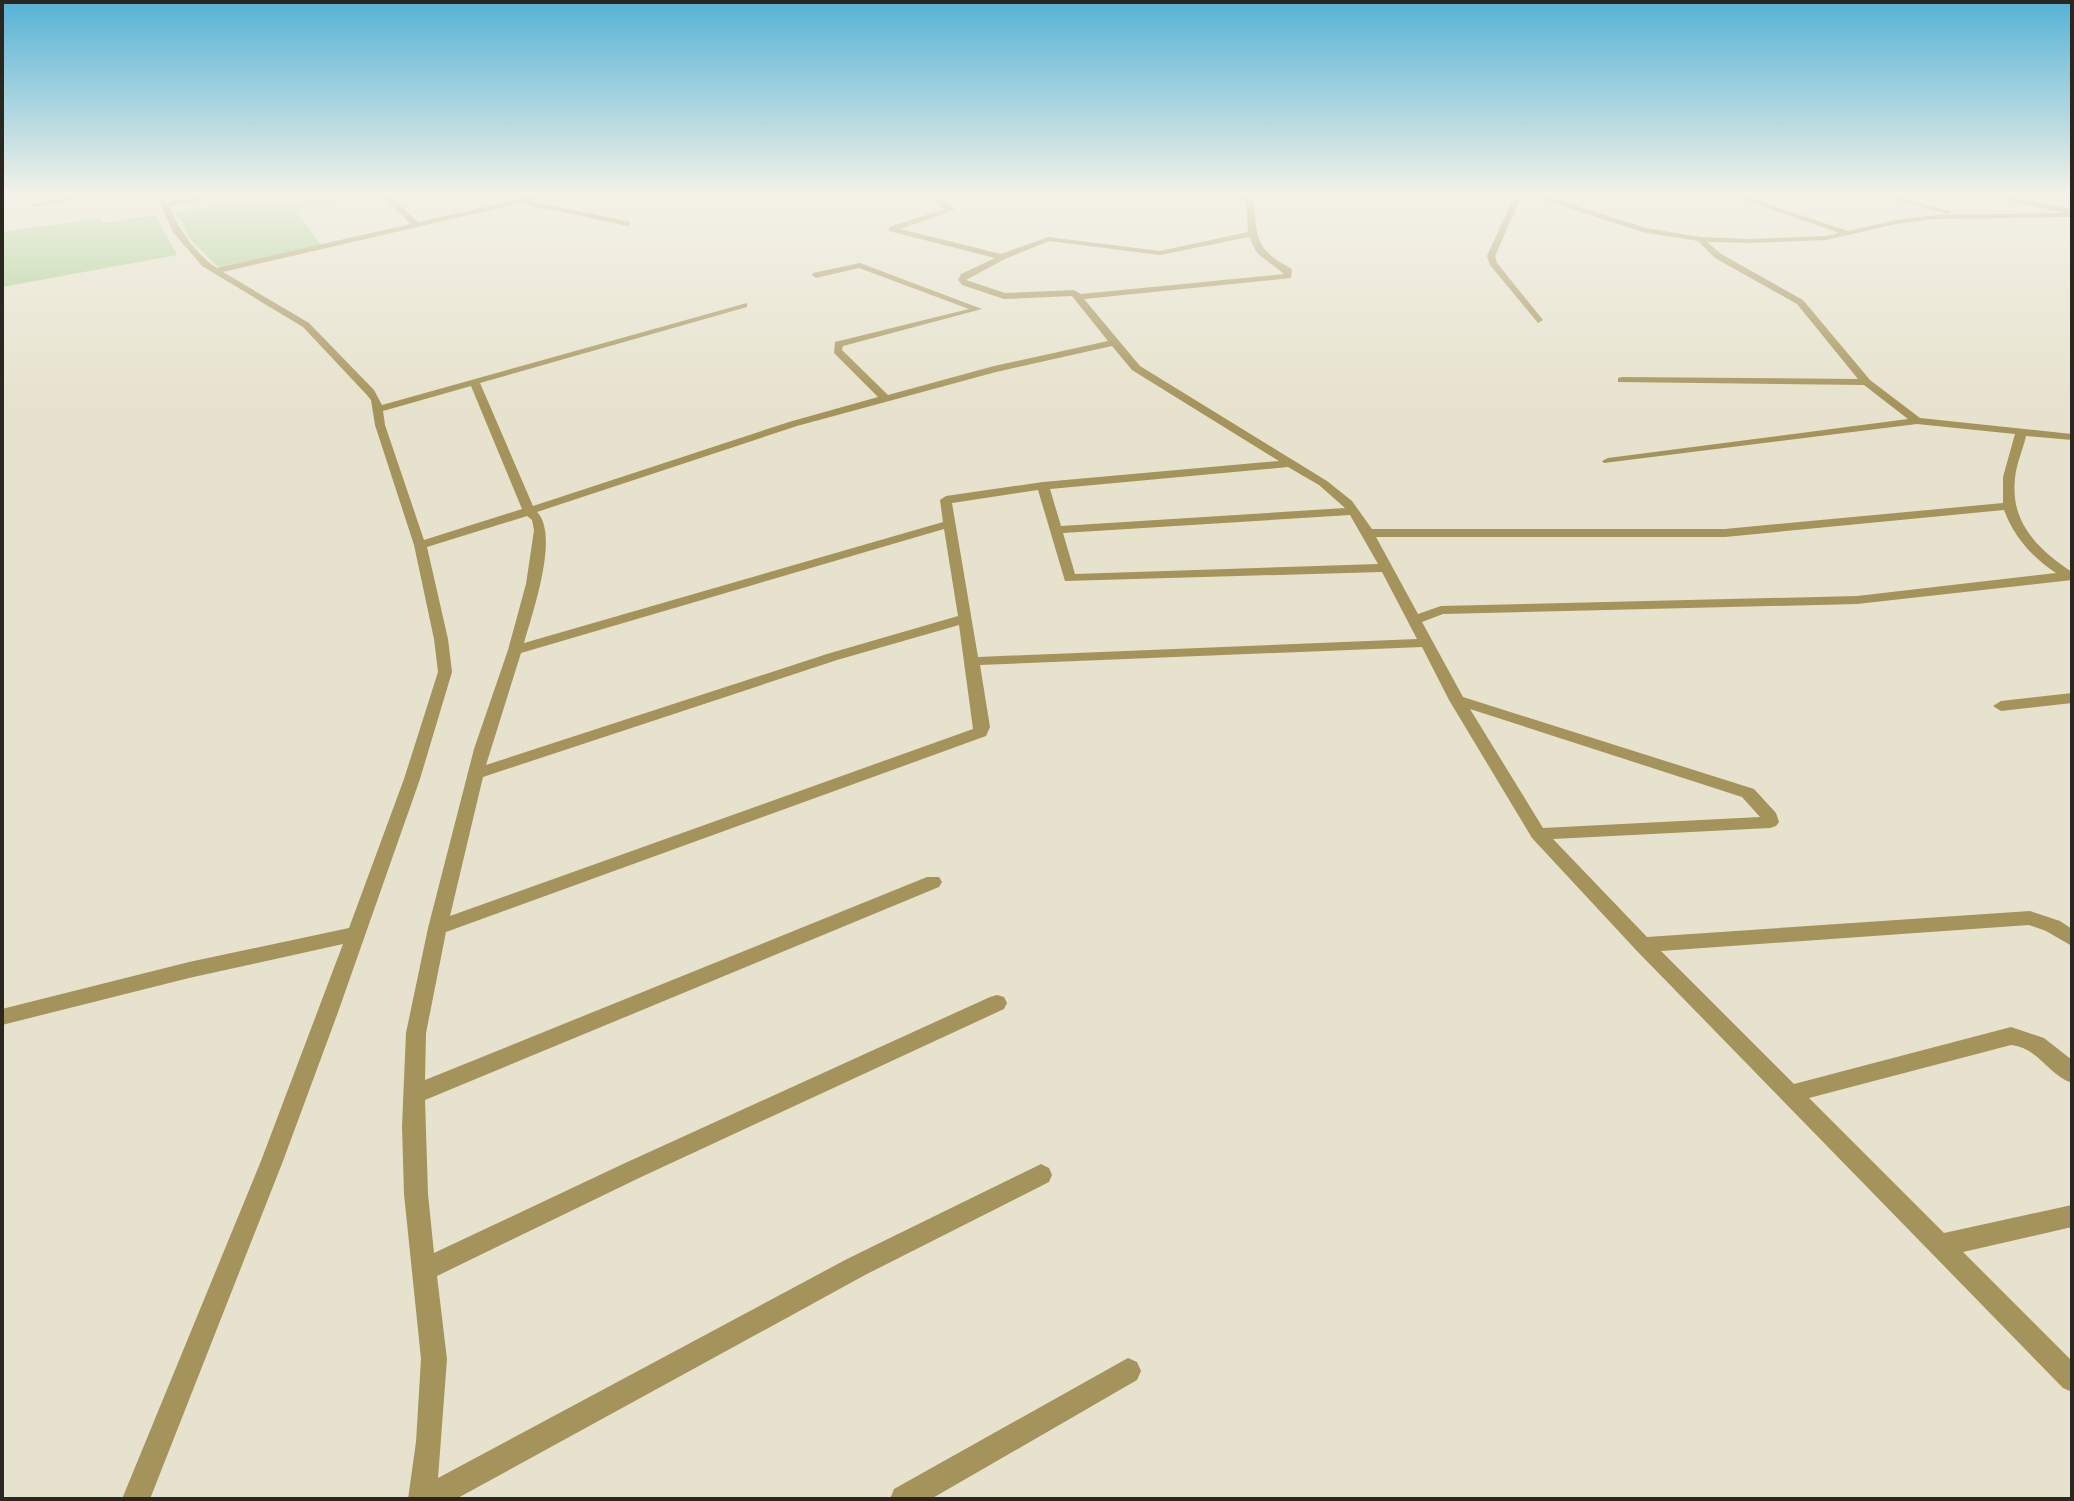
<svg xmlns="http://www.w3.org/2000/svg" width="2074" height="1501" font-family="Lato,sans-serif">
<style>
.green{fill:#a1cc8b}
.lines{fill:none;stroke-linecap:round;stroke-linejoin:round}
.street{fill:#a4935a;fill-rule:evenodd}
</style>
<rect width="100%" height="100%" fill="#e6e2cd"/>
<path class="green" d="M254 195H375V196L296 210 321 245 219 268 190 239 175 212 254 200Z
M155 215 177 255 2 287V232L100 218 103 223Z"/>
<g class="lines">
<path class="street" d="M79 195H97L34 207 30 205Z
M152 195H160L167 202 209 195H226L169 207C180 230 195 254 217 268L411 224 381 195H389L418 222 537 195H551L530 201 631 222 628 226 528 205 525 202 223 272 309 323 374 390 382 405 747 303V307L480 383 533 506 789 422 878 397 834 353 835 342 969 309 859 268 816 278 812 275 813 273 860 263 982 309 843 346 842 350 888 395 994 366 1108 341 1072 296 1004 299 962 285 958 280 961 274 995 258 889 231V227L945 209 926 195H935L955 210 900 229 1001 254 1048 237 1160 251 1248 232 1246 202 1233 195H1243L1254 201C1256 239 1257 251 1292 269L1291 278 1084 299 1140 366 1327 481 1352 501 1372 529H1725L2003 503V477L2015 434 1917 424 1604 463 1602 461 1608 458 1908 419 1864 385 1618 382V378L1622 377 1858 379 1797 304 1715 258 1698 241 1642 232 1530 195H1542L1646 228 1700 237 1750 239 1826 236 1839 233 1730 195H1741L1848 231 1896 220 1935 215 2065 213 1984 195H1999L2070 209 2072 217 1935 219 1896 224 1826 240 1750 243 1707 242 1721 254 1803 300 1870 380 1920 418 2072 434V440L2026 436C2023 450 2016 464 2015 479 2010 523 2039 550 2072 572V580L1857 604 1443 614 1422 622 1463 697 1754 789 1776 813 1779 822 1776 826 1770 828 1553 839 1647 937 2030 911 2060 921 2072 929V946L2046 931 2029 925 1661 951 1794 1084 2011 1027 2044 1038 2072 1060V1083C2048 1075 2039 1048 2011 1045L1809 1098 1944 1233 2072 1205V1227L1963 1252 2072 1361V1392L2063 1388 1636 950 1532 838 1449 700 1422 647 980 665 990 727 986 736 446 932 426 1033 425 1080 927 877H939L942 882 939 887 425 1100 428 1194 434 1253 623 1164 990 997 997 995 1004 997 1007 1003 1004 1009 639 1178 437 1276 447 1359 438 1478 847 1259 1033 1168 1041 1164 1049 1168 1052 1175 1049 1182 865 1275 456 1499H408L416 1442 421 1359 404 1194 402 1126 406 1033 428 928 474 749 508 650 526 584 534 530 532 520 527 516 427 547 448 639 452 672 420 779 337 1015 283 1161 150 1499H122L261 1161 343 944 189 978 2 1025V1009L189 962 349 928 404 779 438 672 434 639 414 545 375 425 371 400 366 394 303 327 202 266 173 232 160 203ZM1249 237 1257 253 1284 274 1081 294 1074 290 1005 293 966 280 1005 259 1049 241 1160 255ZM1112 346 1132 370 1279 461 1043 482 946 496 940 500 943 522 524 643C532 614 560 535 537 512L797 426 996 372ZM471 386 522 509 424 540 385 425 383 411ZM1288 467 1319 485 1345 508 1061 526 1050 489ZM1038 490 1065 581 1382 572 1417 639 978 657 952 503ZM2004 510C2014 537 2032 557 2056 573L1857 596 1441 606 1418 614 1376 537H1725ZM1350 515 1378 564 1075 574 1063 533ZM944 529 958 616 827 654 486 765 521 653ZM959 625 973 729 450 916 483 777 837 660ZM1470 709 1742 797 1760 817 1543 828Z
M1518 195H1526L1518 204 1495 256 1497 263 1543 320 1538 323 1490 265 1487 256 1511 203Z
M1877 195H1890L1952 212 1948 214Z
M2072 693V703L2001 711 1993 706 2001 701Z
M1128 1358 1137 1362 1141 1371 1137 1380 931 1499H890L894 1489Z"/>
</g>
<linearGradient id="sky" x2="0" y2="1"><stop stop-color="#55b2d6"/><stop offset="0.48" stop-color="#f4f2e8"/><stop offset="1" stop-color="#f4f2e8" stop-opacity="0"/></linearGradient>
<rect width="2074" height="405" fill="url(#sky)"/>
<rect width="2074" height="1501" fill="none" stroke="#29271f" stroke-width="8"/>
</svg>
